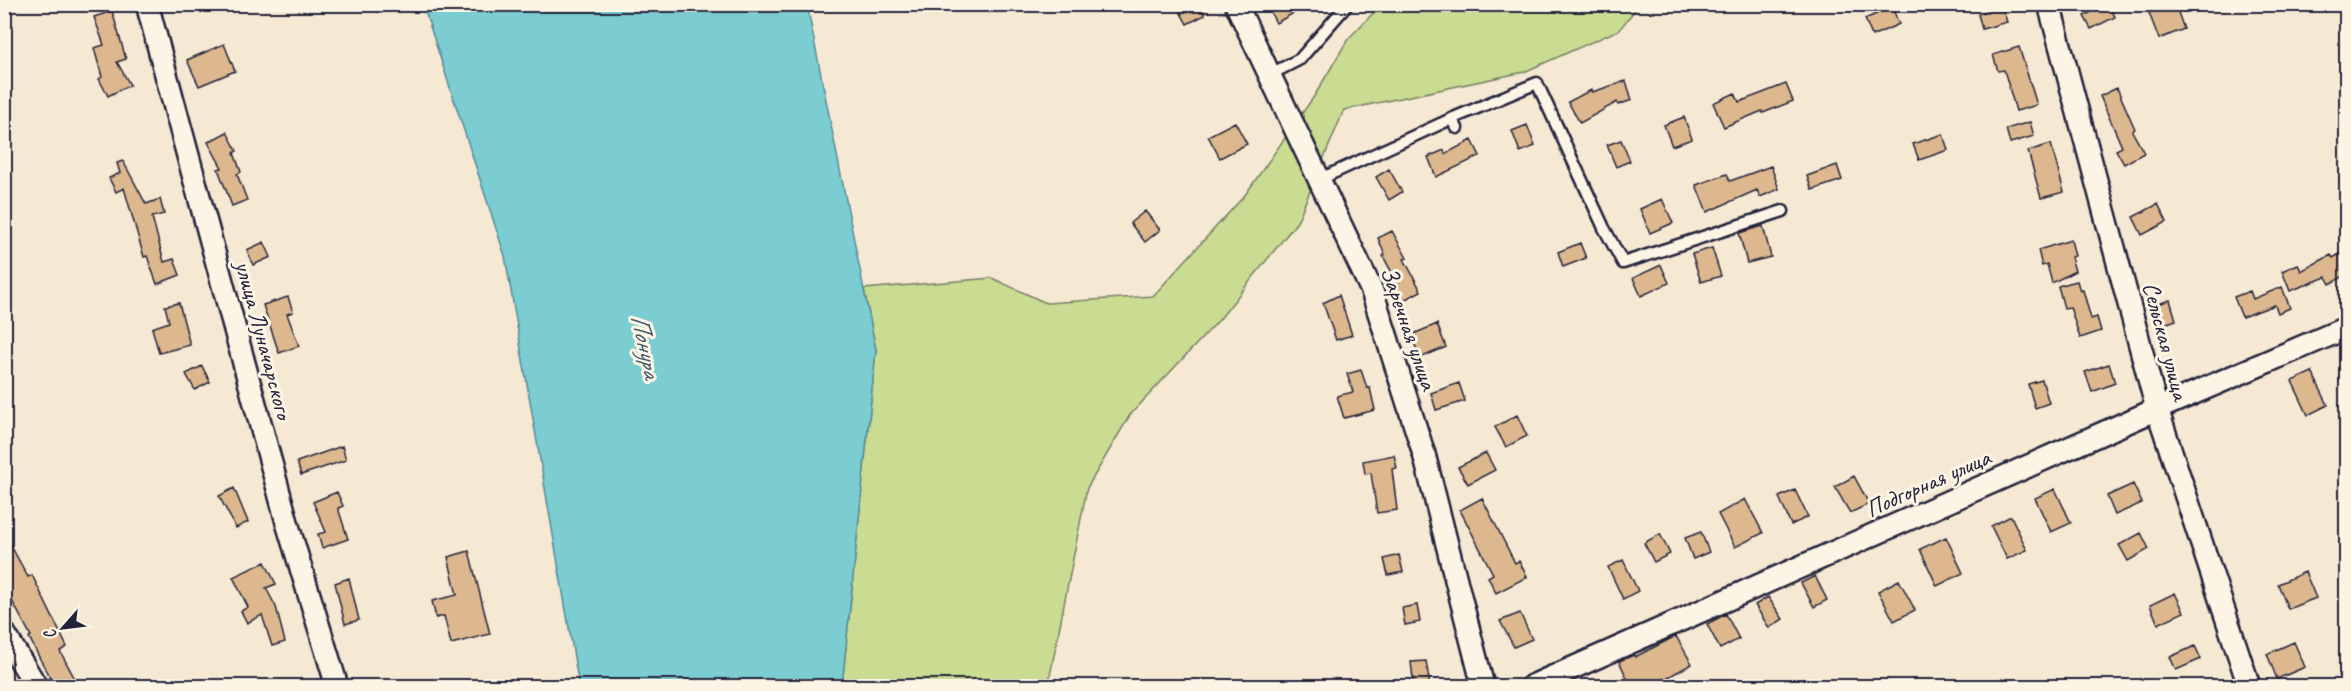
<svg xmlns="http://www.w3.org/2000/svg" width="2351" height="691" font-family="Caveat,sans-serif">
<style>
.green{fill:#c9dc91;stroke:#767f66;stroke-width:1.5}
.water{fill:#7bcdd2;stroke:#578996;stroke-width:1.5}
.building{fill:#ddb88e;stroke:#22223b;stroke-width:1.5}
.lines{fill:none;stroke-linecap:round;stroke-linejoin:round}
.lane-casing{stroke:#22223b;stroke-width:15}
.street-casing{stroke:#22223b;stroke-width:26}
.lane{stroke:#fcf5e5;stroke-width:10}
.street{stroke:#fcf5e5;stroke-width:21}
.labels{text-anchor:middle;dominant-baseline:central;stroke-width:6;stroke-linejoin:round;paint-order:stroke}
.street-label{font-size:24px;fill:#22223b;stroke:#fcf5e5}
.water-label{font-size:26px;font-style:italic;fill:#3d5568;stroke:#fcf5e5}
</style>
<rect width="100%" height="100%" fill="#f6e9d4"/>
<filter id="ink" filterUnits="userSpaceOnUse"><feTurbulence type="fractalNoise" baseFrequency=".0167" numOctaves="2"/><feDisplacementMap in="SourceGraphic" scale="12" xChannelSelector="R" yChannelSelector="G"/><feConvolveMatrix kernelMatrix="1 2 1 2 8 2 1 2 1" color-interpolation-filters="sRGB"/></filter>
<g filter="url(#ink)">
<path class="green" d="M1381 5H1639L1619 30 1524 72 1344 110 1297 222 1219 320 1130 415 1087 488 1048 686H842L876 350 864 289 992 278 1046 303 1153 296 1245 195 1315 95 1348 39Z"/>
<path class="water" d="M423 5H807L876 350 842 686H579L505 256Z"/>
<path class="building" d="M1176 4H1200L1205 15 1187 24Z
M1266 4H1310L1276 23Z
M2106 4H2109L2115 17 2091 29 2084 16Z
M2171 4H2175L2184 29 2159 39 2149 13Z
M2002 6 2007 22 1982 29 1978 14Z
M1892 7 1899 24 1872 36 1865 19Z
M112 11 126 59 117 62 130 85 108 96 99 79 102 77 94 48 104 45 94 17Z
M224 44 235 71 199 86 187 60Z
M2019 47 2037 105 2016 111 2004 70 1998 71 1993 55Z
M1626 81 1632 100 1618 105 1617 102 1580 123 1568 102 1591 90 1592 92Z
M1786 84 1793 101 1763 113 1762 111 1724 127 1713 103 1735 93 1739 102Z
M2117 88 2135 129 2132 131 2144 153 2124 164 2116 150 2122 147 2100 96Z
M1684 117 1692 139 1672 146 1664 125Z
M1235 122 1247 144 1220 158 1208 136Z
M2030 122 2034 136 2010 143 2006 129Z
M1527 125 1535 146 1520 152 1512 131Z
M227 132 237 151 234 153 241 172 237 174 247 200 232 206 218 169 222 168 208 142Z
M1943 134 1948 150 1919 160 1913 144Z
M1472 140 1480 156 1436 177 1428 157 1444 150 1445 154Z
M1621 140 1630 161 1616 167 1607 145Z
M2051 144 2064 192 2041 198 2028 151Z
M123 161 146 204 160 199 164 214 152 217 164 262 174 259 180 275 157 284 147 256 144 257 124 188 116 192 109 178 120 173 117 163Z
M1837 165 1842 180 1812 190 1807 176Z
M1771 166 1779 189 1760 197 1757 190 1707 212 1696 185 1727 174 1730 181Z
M1389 169 1402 192 1389 200 1376 177Z
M1662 199 1673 223 1650 233 1640 209Z
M2158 204 2167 222 2142 235 2133 217Z
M1145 211 1160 230 1145 242 1130 223Z
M1763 226 1771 257 1747 263 1739 233Z
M1392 231 1407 258 1404 259 1421 291 1400 302 1393 289 1399 286 1383 256 1385 255 1378 238Z
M2071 240 2075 256 2071 257 2075 271 2052 283 2047 264 2042 266 2038 250Z
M264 242 271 257 253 265 247 250Z
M1580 243 1586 258 1563 267 1558 252Z
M1712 248 1721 276 1701 282 1692 254Z
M2346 250V275L2330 284 2326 277 2290 291 2282 271 2298 264 2301 271 2331 255 2333 258Z
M1661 265 1669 283 1641 296 1633 278Z
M2077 281 2080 291 2083 290 2091 319 2097 317 2101 331 2080 338 2070 307 2064 308 2058 286Z
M2282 287 2290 308 2278 313 2275 305 2242 317 2234 297 2250 291 2253 299Z
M1339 295 1352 335 1336 340 1323 303Z
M288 297 293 312 287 314 299 346 279 353 263 305Z
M2170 300 2176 320 2159 326 2152 306Z
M179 303 190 345 159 353 152 328 169 322 165 306Z
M1437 324 1446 347 1420 358 1411 335Z
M2109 364 2115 383 2092 392 2085 372Z
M202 366 210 382 195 390 186 374Z
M1361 370 1367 388H1370L1375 410 1344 418 1337 396 1353 392 1347 374Z
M2312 372 2328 405 2308 415 2292 381Z
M2042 380 2049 403 2035 408 2028 384Z
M1459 383 1465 401 1436 410 1431 393Z
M1517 415 1527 436 1506 447 1495 427Z
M342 446 346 460 301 475 297 462Z
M1486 453 1495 470 1468 484 1458 467Z
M1394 455 1397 468 1392 469 1397 510 1377 513 1371 473 1365 474 1363 461Z
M1854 476 1869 504 1850 513 1835 487Z
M2133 484 2142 503 2115 515 2107 496Z
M234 488 248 522 236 528 219 496Z
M2055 489 2071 523 2051 532 2035 498Z
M1795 490 1808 517 1791 525 1779 497Z
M337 492 343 506 338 508 348 539 322 548 318 534 326 532 313 502Z
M1482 498 1515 563 1519 561 1527 577 1496 593 1488 577 1493 574 1460 510Z
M1745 499 1763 533 1735 547 1718 514Z
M2011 516 2027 550 2007 559 1991 526Z
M1701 532 1709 552 1693 559 1685 538Z
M4 533 28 577 32 575 67 647 60 651 75 679 60 687H56L41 661 29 637 31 636 4 586Z
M2141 533 2149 549 2128 561 2119 545Z
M1660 534 1670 554 1654 562 1644 543Z
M1946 537 1963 573 1937 586 1920 549Z
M469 551 490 634 451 644 444 616 436 618 432 601 457 595 448 557Z
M1399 555 1403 572 1388 575 1384 559Z
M1623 560 1638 591 1623 599 1608 567Z
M265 562 276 584 266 588 276 607 285 642 272 646 262 615 247 623 241 611 248 607 233 577Z
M2305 572 2316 598 2288 609 2278 584Z
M1815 576 1827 600 1814 607 1801 583Z
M349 578 359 620 345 624 335 583Z
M1899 580 1915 610 1894 621 1878 591Z
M2175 593 2184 612 2158 624 2150 605Z
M1768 597 1783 619 1769 628 1755 605Z
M1417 605 1420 622 1405 625 1402 608Z
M1520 613 1532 639 1514 647 1500 621Z
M1726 614 1739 639 1720 649 1707 624Z
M1676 636 1692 664 1650 687H1631L1619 661 1634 655 1635 657Z
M2294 642 2305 667 2277 679 2267 654Z
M2195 646 2201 659 2176 670 2170 657Z
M1426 661 1430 687H1414L1411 662Z"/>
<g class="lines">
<g class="lane-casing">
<path id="lane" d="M1269 75 1300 59 1348 4
M1451 119 1537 83 1604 228 1623 263 1783 211
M1318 180 1451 119 1457 128"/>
</g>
<g class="street-casing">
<path id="street" d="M147 4 288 526 337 686
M1236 4 1372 291 1424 454 1483 686
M2049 4 2157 409 2249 686
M4 633 36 686
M1532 686 2157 409 2346 328"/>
</g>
<use href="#lane" class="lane"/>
<use href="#street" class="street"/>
</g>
</g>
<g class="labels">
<g class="street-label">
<text transform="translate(1409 328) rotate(71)">Заречная улица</text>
<text transform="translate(264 340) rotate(75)">улица Луначарского</text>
<text transform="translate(2166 341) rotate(75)">Сельская улица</text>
<text transform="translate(1928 483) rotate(-24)">Подгорная улица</text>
</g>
<g class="water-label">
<text transform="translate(646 346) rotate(78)">Понура</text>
</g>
</g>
<rect width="2351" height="691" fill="none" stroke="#fcf5e5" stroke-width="24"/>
<rect x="12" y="12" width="2327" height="667" fill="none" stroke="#22223b" stroke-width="2" filter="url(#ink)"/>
<g transform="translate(63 628) rotate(242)" stroke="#fcf5e5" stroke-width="4.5" paint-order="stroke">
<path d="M0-4.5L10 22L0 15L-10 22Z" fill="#22223b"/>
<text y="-9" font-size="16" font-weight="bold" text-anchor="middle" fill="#22223b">С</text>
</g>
</svg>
